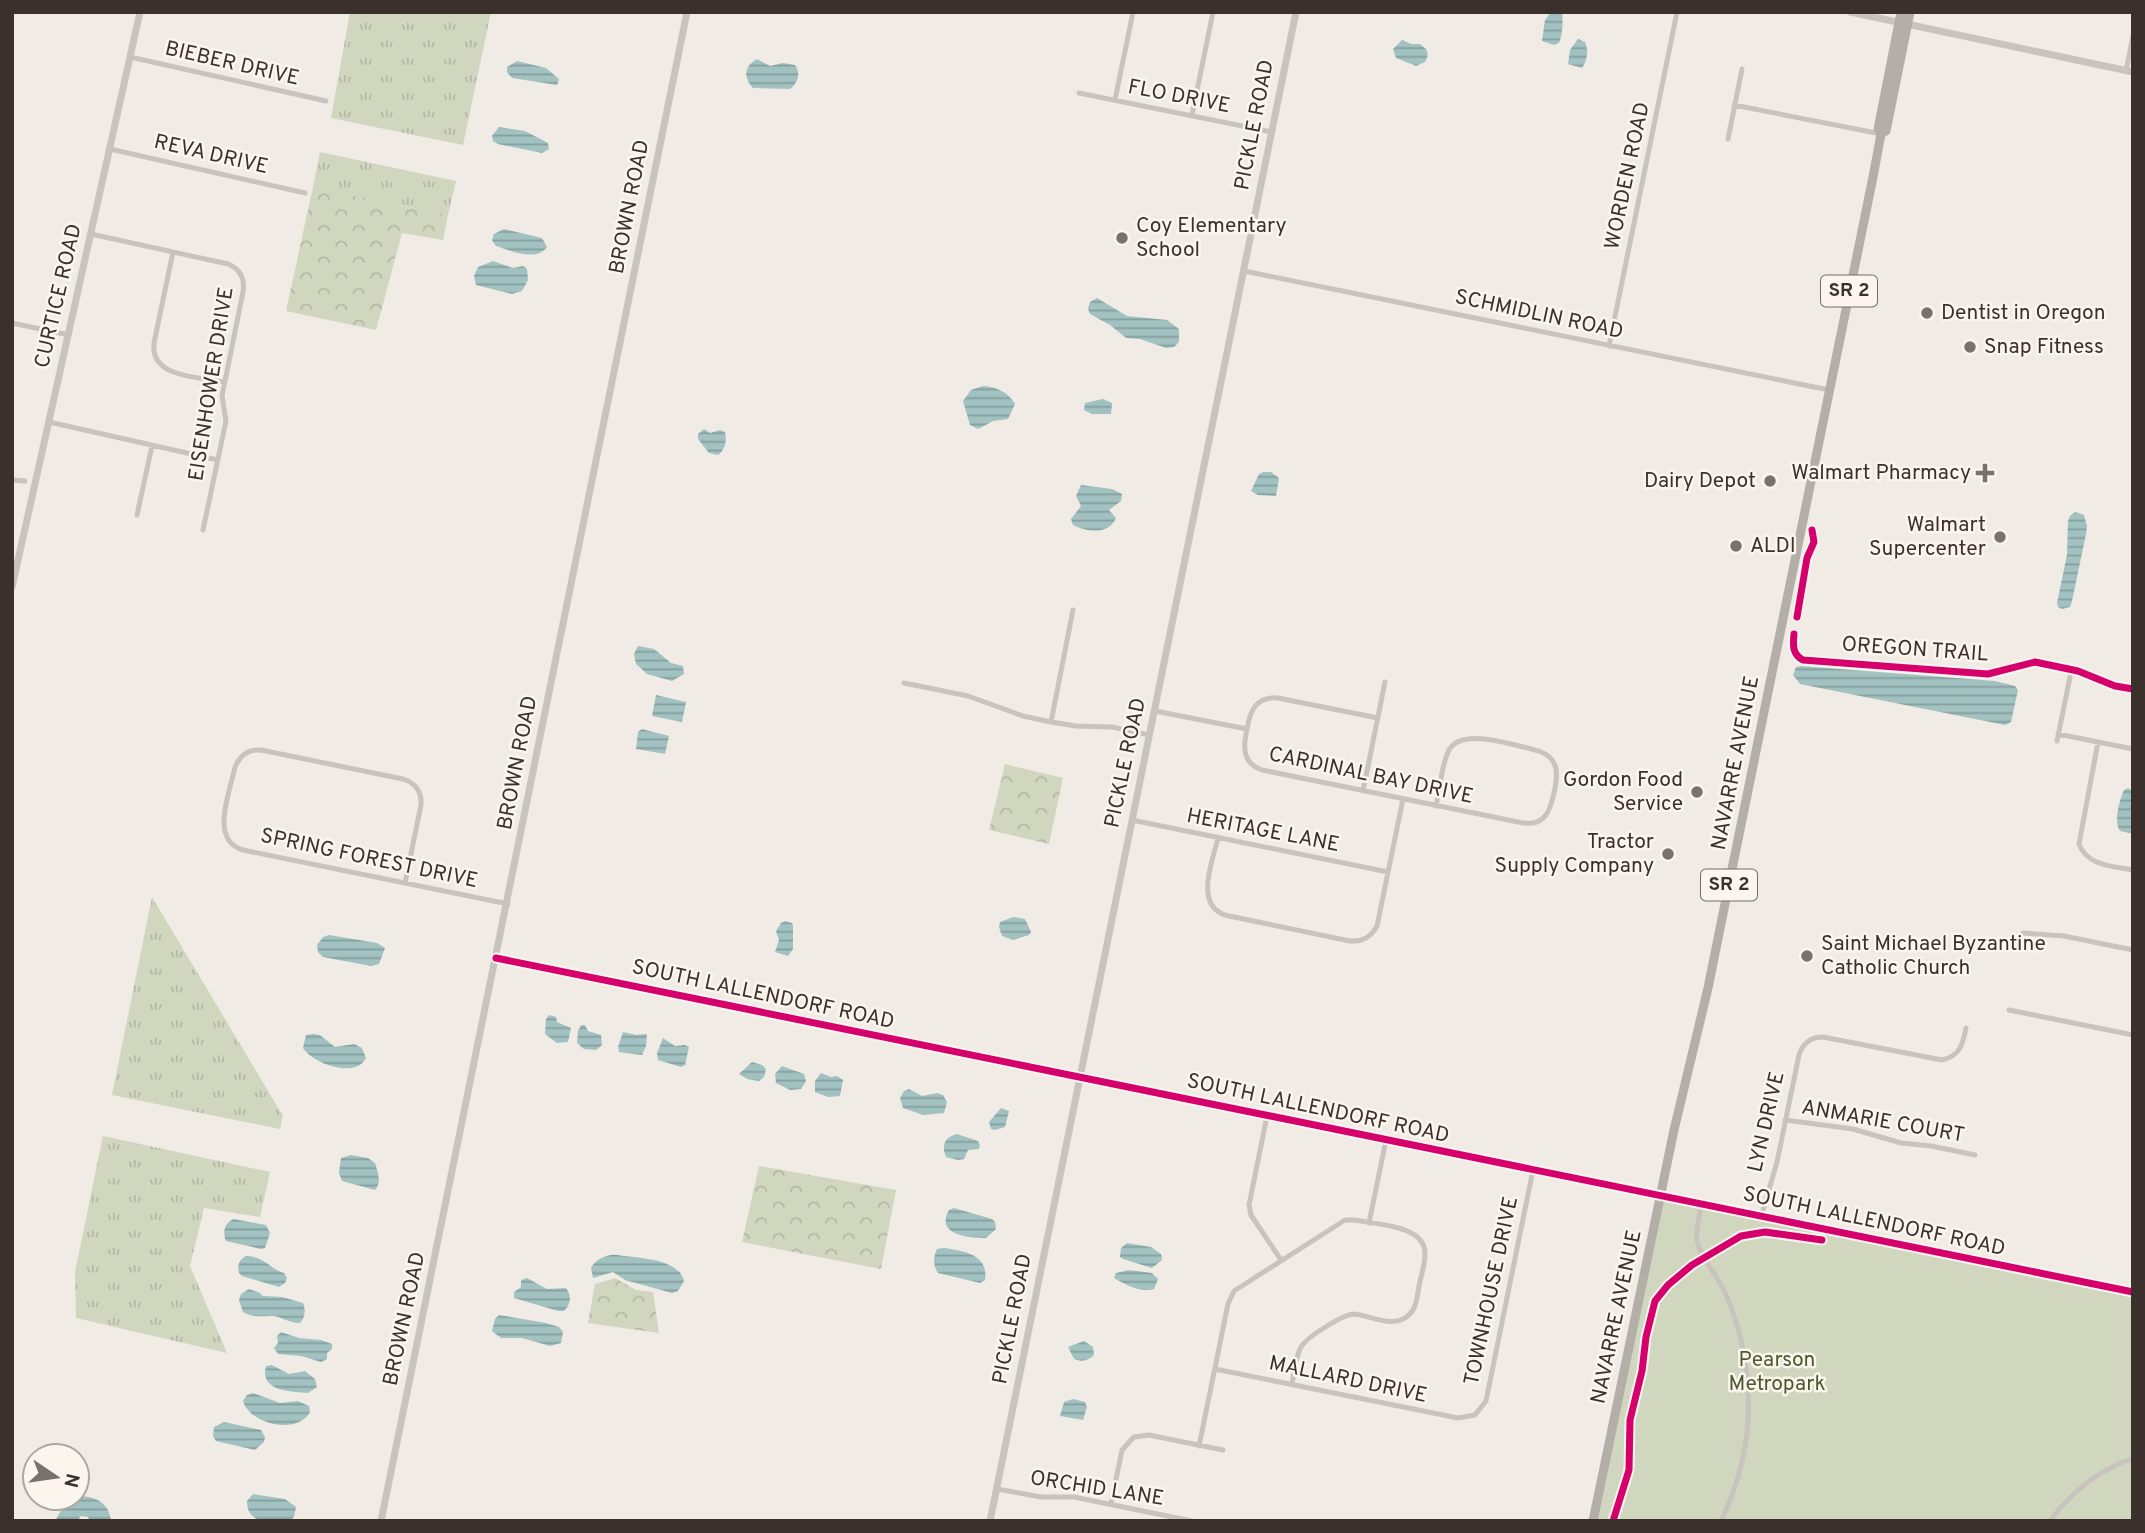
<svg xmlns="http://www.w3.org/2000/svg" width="2145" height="1533" font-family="Overpass,sans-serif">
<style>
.grass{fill:url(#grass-tufts)}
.forest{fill:url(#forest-crowns)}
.green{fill:#d1d6bf}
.water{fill:url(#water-rules)}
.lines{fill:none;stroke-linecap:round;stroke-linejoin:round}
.minor{stroke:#c9c3be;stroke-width:5}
.tertiary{stroke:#c9c3be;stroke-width:7}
.trunk{stroke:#b4aea8;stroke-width:9}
.cycleway-casing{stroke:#fbf5ee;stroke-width:11}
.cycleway{stroke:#d6006c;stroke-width:7}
.poi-dot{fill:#7a716c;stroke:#fbf5ee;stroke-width:2.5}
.labels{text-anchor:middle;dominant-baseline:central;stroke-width:5;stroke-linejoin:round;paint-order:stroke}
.shield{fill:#fbf5ee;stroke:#756b66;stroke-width:2}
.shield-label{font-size:19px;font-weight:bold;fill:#3b302b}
.street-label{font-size:21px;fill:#3b302b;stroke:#fbf5ee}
.poi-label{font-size:21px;fill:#3b302b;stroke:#fbf5ee;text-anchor:start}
.park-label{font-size:21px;fill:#4a5a2e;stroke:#fbf5ee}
</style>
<defs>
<pattern id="grass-tufts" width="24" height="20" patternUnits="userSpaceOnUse" patternTransform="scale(1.75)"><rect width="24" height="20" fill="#d1d6bf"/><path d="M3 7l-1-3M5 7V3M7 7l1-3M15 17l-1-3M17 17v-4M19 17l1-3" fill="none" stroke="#b4b8a4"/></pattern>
<pattern id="forest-crowns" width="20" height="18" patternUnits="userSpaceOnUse" patternTransform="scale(1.75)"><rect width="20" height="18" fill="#d1d6bf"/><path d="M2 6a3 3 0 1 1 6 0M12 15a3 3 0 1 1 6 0" fill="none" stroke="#b4b8a4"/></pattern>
<pattern id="water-rules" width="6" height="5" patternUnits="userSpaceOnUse" patternTransform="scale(1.75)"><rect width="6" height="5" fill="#a1c2c1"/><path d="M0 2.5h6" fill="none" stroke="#849e9d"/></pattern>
</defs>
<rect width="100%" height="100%" fill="#f0ebe5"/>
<path class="grass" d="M350 12H491L463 145 331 118Z
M320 152 456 181 448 215 313 187Z
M152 897 283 1116 280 1129 112 1095Z
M103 1136 270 1172 260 1217 204 1208 190 1266 227 1353 76 1318 75 1272Z"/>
<path class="forest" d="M313 187 448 215 443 240 402 233 376 330 286 311Z
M1005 764 1063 778 1049 844 989 830Z
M759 1166 896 1190 881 1269 742 1242Z
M615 1278 636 1290 653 1292 659 1333 588 1323 595 1284Z"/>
<path class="green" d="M1660 1194 2133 1292V1521H1593Z"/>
<path class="water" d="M1551 12H1562C1563 22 1563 33 1559 43L1554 45 1542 41 1545 20Z
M1578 39 1585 42C1589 50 1587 61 1582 68L1568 64 1570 50Z
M1402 40 1411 44H1420C1428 50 1430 53 1425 62L1416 66 1396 58 1393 49Z
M757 59 770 66 783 63 795 65C801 73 798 83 790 89L753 88C743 78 744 66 757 59Z
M517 61 546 68 559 79 557 85 512 78 507 72V67Z
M499 127 525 131 548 143 549 149 542 153 498 144 493 141 492 136Z
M504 229 542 238 547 247C536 262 512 251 496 246L492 240 494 234Z
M493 261 513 268 523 266 527 269 528 280 522 291 512 294 476 285 474 276 478 267Z
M1097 298 1127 316 1167 320 1179 329V342L1174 347 1166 348 1140 339 1126 338 1110 325 1090 314 1088 309 1090 302Z
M983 386C997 387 1008 392 1015 404L1008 419 993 421 978 429 970 425 963 401 971 390Z
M1103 399 1112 403 1111 414H1092L1084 410 1085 403Z
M704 429 710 433 720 430 725 432C727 441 725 450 718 455L709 453 698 439V434Z
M1263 472H1271L1279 478 1276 496 1258 495 1251 491 1259 474Z
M1081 485 1112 489 1122 494 1121 501 1109 510 1116 518C1109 535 1087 532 1073 525L1071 519 1081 506 1076 496Z
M2075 512 2084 515 2087 526 2086 534 2072 601 2070 607 2062 609 2058 607 2057 603 2067 555 2068 521 2070 516Z
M638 646 654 649 671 663 683 666 684 674 672 681 647 674 636 664 634 654Z
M1801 666 1995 681 2015 686 2018 690 2011 722 2005 725 1800 684 1793 675 1796 667Z
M656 695 686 702 682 722 652 716Z
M642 729 669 736 665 754 636 749 638 732Z
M2128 788 2133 791V834L2120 831C2113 821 2120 799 2124 790Z
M1013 917 1025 919 1031 932 1029 935 1013 940 1002 936 999 927 1000 922Z
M785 921 792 923 793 926V949L788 956 775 952 779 940 776 931 781 923Z
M329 935 377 943 385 948 379 964 371 966 323 957 318 952 317 945 323 937Z
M549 1015 556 1017 557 1022 571 1028 568 1042 557 1043 545 1034 546 1019Z
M581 1025H585L588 1031 601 1035 602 1045 596 1050 584 1049 577 1043 578 1031Z
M623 1032 636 1035 647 1034 646 1046 642 1055 619 1052 618 1047Z
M313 1034 320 1035 335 1047 354 1044 362 1048 366 1058C356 1079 313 1064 303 1048L306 1035Z
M663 1038 675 1046 685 1045 689 1047 685 1065 681 1067 658 1060 657 1053Z
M752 1062 762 1065 766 1069 764 1077 759 1081 747 1079 739 1074Z
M782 1066 804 1074 806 1081 801 1089 790 1090 776 1083 775 1074Z
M821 1073 831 1077 837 1076 843 1080 840 1096 828 1097 815 1092V1081Z
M909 1089 922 1096 937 1093 943 1095 947 1102 944 1113 923 1115 903 1108 900 1098 904 1091Z
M1001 1108 1009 1111 1005 1127 995 1130 991 1129 989 1122Z
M957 1134 978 1141 980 1146 979 1149 968 1150 964 1159 958 1160 946 1157C941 1145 945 1137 957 1134Z
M351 1155 368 1158 375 1163C378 1173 382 1182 375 1190L342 1181 339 1173 341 1158Z
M954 1208 992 1219 995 1222 996 1229 986 1238C968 1238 935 1235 949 1210Z
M234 1219 266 1225 270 1233 265 1248 261 1249 226 1241C222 1232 225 1222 234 1219Z
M1127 1243 1151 1247 1161 1254 1162 1260 1152 1268 1123 1259 1120 1257 1121 1248Z
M944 1248C963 1251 989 1254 985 1280L980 1283 938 1273C933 1266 933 1257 937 1249Z
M617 1255C636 1258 679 1258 684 1281L678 1291 672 1293 625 1280 613 1272 593 1278 591 1268C596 1259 607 1254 617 1255Z
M246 1256C266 1257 270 1269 284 1273L287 1278 285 1283 279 1287 242 1276 239 1273C237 1265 239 1260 246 1256Z
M1129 1270 1152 1273 1158 1279 1154 1289C1141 1293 1126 1285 1114 1278L1116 1273Z
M527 1278 547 1289 566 1288C572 1296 571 1304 564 1311H558L514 1298V1292L521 1287V1280Z
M249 1289 260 1293 263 1296 282 1297 303 1303C306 1310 305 1318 300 1323 288 1323 278 1315 272 1316 260 1316 254 1318 243 1312L239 1300 241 1294Z
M499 1315 546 1323 559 1327 563 1332 561 1343 550 1346 522 1338H501L492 1331 495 1319Z
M281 1332 299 1338 321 1340 332 1344V1349L327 1353V1359L321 1362 301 1356 278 1354 274 1348 278 1343 277 1336Z
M1084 1341 1093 1347 1094 1355C1088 1361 1082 1362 1074 1359L1068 1347Z
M272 1365 289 1374 305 1371 315 1379 317 1387 308 1393C292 1391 259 1392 266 1366Z
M253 1393 280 1403 298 1401 309 1406 310 1412C298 1435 250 1425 243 1401L247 1395Z
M1073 1399 1085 1402 1087 1407 1083 1420 1060 1416 1064 1402Z
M224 1422 261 1430 265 1437 264 1442 255 1450 216 1441 213 1436 214 1427Z
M253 1494 285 1499 296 1507 294 1517 290 1521C272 1521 247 1526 247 1501Z
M77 1496C95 1496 109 1502 111 1521H90L88 1517 81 1516 77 1521H55L66 1502Z"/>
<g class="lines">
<path class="minor" d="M130 57 326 101
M2126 71 2133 36
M1079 93 1272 132
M1115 100 1133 12
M1734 105 1881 134
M1192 115 1213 12
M1728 139 1742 69
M110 149 305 193
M91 234 228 264C240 269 245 279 243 292L222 396 226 421 203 530
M173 252 154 343C150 378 199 377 224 382
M1244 271 1829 390
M12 323 69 335
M1609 346 1677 12
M49 422 218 460
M12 480 25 481
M137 515 152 446
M904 683 968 696 1023 716 1051 722 1076 726 1112 727 1150 735
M1155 711 1247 729
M1378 718 1278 698C1256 696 1250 711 1247 729 1243 747 1242 763 1262 770L1523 823C1545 826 1550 811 1554 793 1558 775 1560 759 1539 751 1517 746 1459 725 1448 752 1441 768 1440 789 1436 806
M1051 722 1073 610
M2058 734 2133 749
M2057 741 2070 677
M2098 742 2079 844C2087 866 2113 866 2133 870
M1363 791 1385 682
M1132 820 1388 872
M1218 838C1212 863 1193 908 1229 916L1350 941C1363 942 1371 937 1377 926L1403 799
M405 883 421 805C422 791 415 783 403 779L261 750C248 749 240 755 235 767 230 792 209 840 243 850L508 904
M2023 933 2064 936 2133 950
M2009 1010 2133 1035
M1267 1116 1249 1205 1251 1215 1281 1260
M1785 1120 1853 1129 1901 1143 1931 1146 1975 1155
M1702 1203C1700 1214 1695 1229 1697 1240 1701 1260 1720 1278 1727 1297 1757 1370 1756 1449 1721 1521
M1761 1217 1777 1162 1799 1055C1803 1043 1811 1037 1823 1037L1942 1060C1960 1056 1963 1044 1966 1028
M1369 1223 1386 1140
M1215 1369 1458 1418 1475 1415 1486 1401 1533 1170
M1199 1446 1228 1304 1234 1291 1345 1220H1354C1375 1224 1426 1225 1425 1254 1425 1265 1421 1276 1419 1286 1417 1299 1416 1313 1403 1319 1389 1326 1370 1316 1355 1314 1343 1314 1307 1337 1301 1347 1295 1358 1294 1373 1292 1384
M997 1489 1041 1497H1074L1192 1521
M1111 1504 1122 1450 1134 1437 1149 1435 1223 1450
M2050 1521C2071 1492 2100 1470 2133 1458"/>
<path class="tertiary" d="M1850 12 2133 72
M12 587 140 12
M496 958 2133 1292
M381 1521 687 12
M990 1521 1296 12"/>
<path class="trunk" d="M1881 134 1886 131 1910 12
M1593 1521 1674 1130 1708 988 1730 879 1873 177 1881 134 1878 129 1901 12"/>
<g class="cycleway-casing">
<path id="cycleway" d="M1797 617 1807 558 1814 542 1812 530
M1794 634C1793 645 1792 654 1803 660L1988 674 2035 662 2078 671 2115 686 2133 689
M496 958 2133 1292
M1613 1521 1629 1470 1630 1420 1642 1371 1646 1337 1655 1301 1668 1285 1692 1265 1741 1236 1765 1232 1822 1240"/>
</g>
<use href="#cycleway" class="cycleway"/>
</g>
<g class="poi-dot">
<circle cx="1122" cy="238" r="7"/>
<circle cx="1927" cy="313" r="7"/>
<circle cx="1970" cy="347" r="7"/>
<path d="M1981.5 462.5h7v7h7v7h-7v7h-7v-7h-7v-7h7z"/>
<circle cx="1770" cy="481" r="7"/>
<circle cx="2000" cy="537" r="7"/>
<circle cx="1736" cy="546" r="7"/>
<circle cx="1697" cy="792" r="7"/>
<circle cx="1668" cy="854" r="7"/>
<circle cx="1807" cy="956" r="7"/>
</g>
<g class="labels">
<g class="shield">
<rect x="1821" y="275.5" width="56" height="31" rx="5"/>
<rect x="1701" y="869.5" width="56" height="31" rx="5"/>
</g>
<g class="shield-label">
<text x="1849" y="291">SR 2</text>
<text x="1729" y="885">SR 2</text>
</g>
<g class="street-label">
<text transform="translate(232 64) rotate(13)">BIEBER DRIVE</text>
<text transform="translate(1179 97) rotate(11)">FLO DRIVE</text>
<text transform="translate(1255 125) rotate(-79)">PICKLE ROAD</text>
<text transform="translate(211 155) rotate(13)">REVA DRIVE</text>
<text transform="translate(1628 176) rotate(-78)">WORDEN ROAD</text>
<text transform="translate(630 207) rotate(-79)">BROWN ROAD</text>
<text transform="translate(59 296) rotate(-77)">CURTICE ROAD</text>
<text transform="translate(1539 315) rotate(12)">SCHMIDLIN ROAD</text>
<text transform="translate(212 384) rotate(-81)">EISENHOWER DRIVE</text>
<text transform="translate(1915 650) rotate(4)">OREGON TRAIL</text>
<text transform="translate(518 763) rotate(-79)">BROWN ROAD</text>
<text transform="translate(1126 763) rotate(-78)">PICKLE ROAD</text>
<text transform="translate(1736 763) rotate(-79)">NAVARRE AVENUE</text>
<text transform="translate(1371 776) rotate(12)">CARDINAL BAY DRIVE</text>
<text transform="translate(1263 831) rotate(11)">HERITAGE LANE</text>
<text transform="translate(369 859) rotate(12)">SPRING FOREST DRIVE</text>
<text transform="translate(763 995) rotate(12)">SOUTH LALLENDORF ROAD</text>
<text transform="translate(1318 1109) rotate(12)">SOUTH LALLENDORF ROAD</text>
<text transform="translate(1767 1122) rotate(-77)">LYN DRIVE</text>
<text transform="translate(1883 1122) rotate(10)">ANMARIE COURT</text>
<text transform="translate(1874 1222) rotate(12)">SOUTH LALLENDORF ROAD</text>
<text transform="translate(1492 1291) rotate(-78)">TOWNHOUSE DRIVE</text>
<text transform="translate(1617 1317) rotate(-78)">NAVARRE AVENUE</text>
<text transform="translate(405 1319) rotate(-78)">BROWN ROAD</text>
<text transform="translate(1013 1319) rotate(-79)">PICKLE ROAD</text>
<text transform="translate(1348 1380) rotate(12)">MALLARD DRIVE</text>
<text transform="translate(1097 1489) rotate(9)">ORCHID LANE</text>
</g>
<g class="poi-label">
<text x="1136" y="226">Coy Elementary<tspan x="1136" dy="24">School</tspan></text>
<text x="1941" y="313">Dentist in Oregon</text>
<text x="1984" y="347">Snap Fitness</text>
<text x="1971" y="473" text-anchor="end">Walmart Pharmacy</text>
<text x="1756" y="481" text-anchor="end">Dairy Depot</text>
<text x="1986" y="525" text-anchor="end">Walmart<tspan x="1986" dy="24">Supercenter</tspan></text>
<text x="1750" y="546">ALDI</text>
<text x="1683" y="780" text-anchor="end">Gordon Food<tspan x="1683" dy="24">Service</tspan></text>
<text x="1654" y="842" text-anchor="end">Tractor<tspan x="1654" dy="24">Supply Company</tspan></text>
<text x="1821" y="944">Saint Michael Byzantine<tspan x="1821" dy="24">Catholic Church</tspan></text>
</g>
<g class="park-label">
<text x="1777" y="1360">Pearson<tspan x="1777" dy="24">Metropark</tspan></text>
</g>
</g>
<rect width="2145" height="1533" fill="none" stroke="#3b302b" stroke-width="28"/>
<g transform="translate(56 1477) rotate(103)"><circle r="33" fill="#fbf5ee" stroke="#aea6a0" stroke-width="2"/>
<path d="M0-5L12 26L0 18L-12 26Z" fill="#7a716c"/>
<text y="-10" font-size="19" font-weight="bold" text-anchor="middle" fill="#3b302b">N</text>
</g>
</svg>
